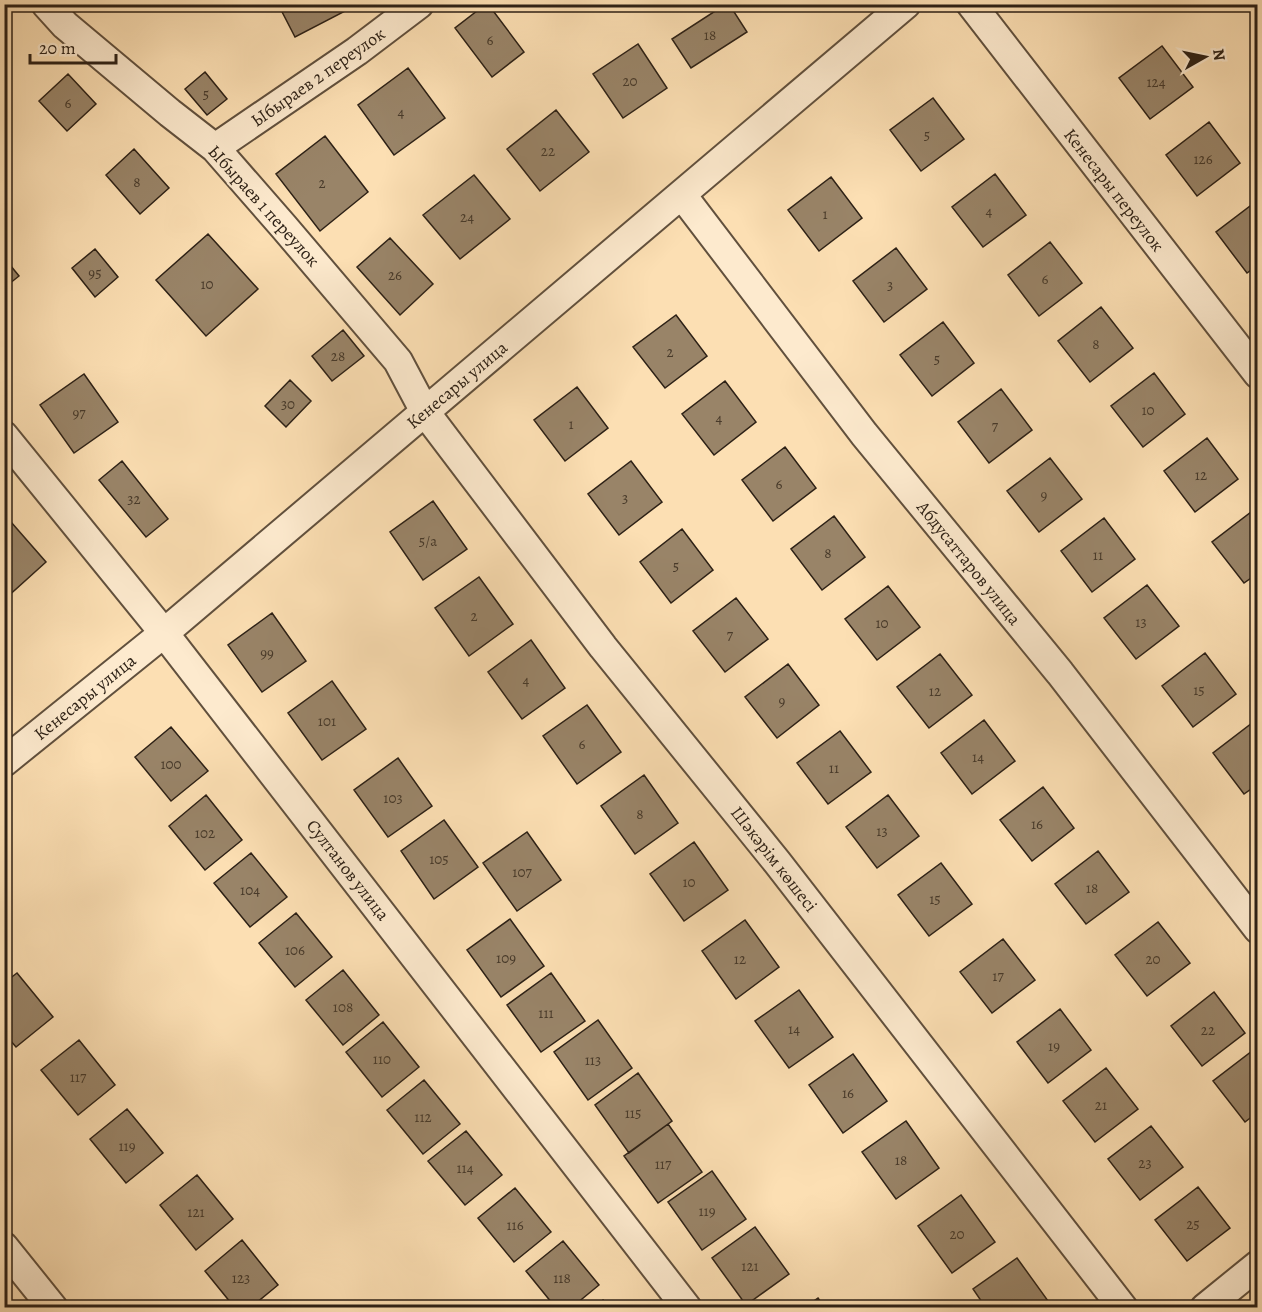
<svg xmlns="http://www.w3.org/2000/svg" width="1262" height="1312" font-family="Alegreya,serif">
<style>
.building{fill:#998468;stroke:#2d2116;stroke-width:1.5}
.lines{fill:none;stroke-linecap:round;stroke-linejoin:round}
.minor-casing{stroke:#61503d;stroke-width:32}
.minor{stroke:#fdeace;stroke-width:28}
.labels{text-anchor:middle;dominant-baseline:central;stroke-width:4.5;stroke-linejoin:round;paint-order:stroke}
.number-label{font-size:15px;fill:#483a2a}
.street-label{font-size:18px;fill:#2d2116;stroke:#fdeace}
</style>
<rect width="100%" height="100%" fill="#fcdfb3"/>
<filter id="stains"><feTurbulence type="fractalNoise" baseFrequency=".00333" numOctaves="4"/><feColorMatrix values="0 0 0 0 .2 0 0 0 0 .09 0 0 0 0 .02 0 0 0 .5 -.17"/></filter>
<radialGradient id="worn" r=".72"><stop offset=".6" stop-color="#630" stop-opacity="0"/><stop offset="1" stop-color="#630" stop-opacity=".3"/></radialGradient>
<path class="building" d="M278 4H349L351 8 295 37Z
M486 4H488L524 52 492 77 455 28Z
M726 4H729L747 32 691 68 672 39Z
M638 44 667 88 623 118 593 74Z
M1162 46 1193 87 1150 119 1119 78Z
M408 68 445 118 394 155 358 105Z
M205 72 227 99 207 115 185 89Z
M68 74 96 104 67 131 39 101Z
M933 98 964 139 921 171 890 130Z
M556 110 589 152 540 191 507 149Z
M1209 122 1240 163 1197 196 1166 155Z
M325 136 368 192 320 231 276 174Z
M134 149 169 188 140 214 106 175Z
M995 174 1026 215 983 247 952 207Z
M474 175 510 219 460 259 423 215Z
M831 177 862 218 819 251 788 210Z
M1258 200V265L1247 273 1216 232Z
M208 234 258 289 206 336 156 280Z
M390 238 433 284 400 315 357 267Z
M1050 242 1082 283 1039 316 1008 275Z
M896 248 927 289 884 322 853 281Z
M95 249 118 277 95 297 72 268Z
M6 260 19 276 4 288V261Z
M1101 307 1133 348 1090 382 1058 341Z
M676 315 707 356 665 388 633 347Z
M943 322 974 363 932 396 900 355Z
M343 330 364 356 332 381 312 356Z
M1154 373 1185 414 1143 447 1111 406Z
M84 374 118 422 74 453 40 405Z
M290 380 311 401 286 427 265 406Z
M725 381 756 422 714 455 682 414Z
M577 387 608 428 565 461 534 420Z
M1001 389 1032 430 989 463 958 422Z
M1207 438 1238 479 1195 512 1164 471Z
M785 447 816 488 773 521 742 480Z
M1050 458 1082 499 1039 532 1007 491Z
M122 461 168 519 146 537 99 480Z
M631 461 662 502 619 535 588 494Z
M433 501 467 549 423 580 390 532Z
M1255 509 1258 512V573L1244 583 1212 542Z
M834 516 865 557 822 590 791 549Z
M1104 518 1135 559 1092 592 1061 551Z
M11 522 46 562 6 598 4 528Z
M682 529 713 570 671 603 640 562Z
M479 577 513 624 469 656 435 608Z
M1147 585 1179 626 1136 659 1104 618Z
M888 586 920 627 877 660 845 619Z
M736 598 768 639 725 672 693 631Z
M272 613 306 661 262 692 228 645Z
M531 640 565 688 522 719 488 672Z
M1205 653 1236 694 1193 727 1162 686Z
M940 654 972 695 929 728 897 687Z
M788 664 819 705 777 738 745 697Z
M332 681 366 729 322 760 288 713Z
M587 705 621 752 577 784 543 736Z
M984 720 1015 761 972 794 941 753Z
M1256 720 1258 722V784L1244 794 1213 753Z
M171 727 208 771 171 801 135 757Z
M840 731 871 772 828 804 797 763Z
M398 758 432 806 388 837 354 790Z
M644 775 678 823 635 854 601 806Z
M1043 787 1074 828 1032 861 1000 820Z
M206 795 242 840 205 870 169 826Z
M888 795 919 836 877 868 846 827Z
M444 820 478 867 434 899 401 851Z
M527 832 561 880 517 911 483 863Z
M694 842 728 890 684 921 650 874Z
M1098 851 1129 892 1086 924 1055 884Z
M251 853 287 897 250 927 214 883Z
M941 863 972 904 929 936 898 895Z
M296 913 332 957 295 987 259 943Z
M510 919 544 966 501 997 467 950Z
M745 920 779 967 736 999 702 951Z
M1158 922 1190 963 1147 996 1115 955Z
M1003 939 1035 980 992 1013 960 972Z
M343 970 379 1015 343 1045 306 1000Z
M17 973 53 1017 16 1047 4 1033V983Z
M551 973 585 1021 541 1052 507 1005Z
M799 990 833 1037 789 1068 755 1021Z
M1214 992 1245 1033 1202 1066 1171 1026Z
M1060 1009 1091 1050 1048 1083 1017 1042Z
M598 1020 632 1068 588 1100 554 1052Z
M383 1022 419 1067 382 1097 346 1052Z
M79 1040 115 1085 78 1115 41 1070Z
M1256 1048 1258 1050V1112L1245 1122 1213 1081Z
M853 1054 887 1101 843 1133 809 1085Z
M1106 1068 1138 1109 1095 1142 1063 1101Z
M638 1073 672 1121 629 1153 595 1105Z
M424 1080 460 1124 423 1154 387 1110Z
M127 1109 163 1153 126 1183 90 1139Z
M906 1121 939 1168 896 1199 862 1152Z
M668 1124 702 1172 658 1203 624 1156Z
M1151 1126 1183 1167 1140 1200 1108 1159Z
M466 1131 502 1175 465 1205 428 1161Z
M712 1171 746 1219 702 1250 668 1202Z
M197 1175 233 1219 196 1250 160 1205Z
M1198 1187 1230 1228 1187 1261 1155 1220Z
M515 1188 551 1232 514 1262 478 1218Z
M961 1195 995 1242 952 1273 918 1226Z
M755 1227 789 1274 746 1305 712 1258Z
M242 1240 278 1285 250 1308H235L205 1271Z
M563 1241 599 1285 571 1308H556L526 1271Z
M1017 1258 1051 1305 1047 1308H986L973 1289Z
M818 1298 825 1308H804Z
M603 1300 609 1308H593Z"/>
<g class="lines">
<g class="minor-casing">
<path id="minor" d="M46 4 65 25 170 113 215 148 284 227 398 361 425 412 603 647 777 862 1123 1308
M971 4 1258 374
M215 148 357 51 419 4
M682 195 864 434 1060 673 1258 929
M4 436 164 633 687 1308
M4 762 164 633 906 4
M4 1247 53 1308
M1205 1308 1258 1265"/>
</g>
<use href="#minor" class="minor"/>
</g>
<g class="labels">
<g class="number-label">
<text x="710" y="35">18</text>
<text x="490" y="40">6</text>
<text x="630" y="81">20</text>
<text x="1156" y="82">124</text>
<text x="206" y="94">5</text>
<text x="68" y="103">6</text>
<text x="401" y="112">4</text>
<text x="927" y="135">5</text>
<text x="548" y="151">22</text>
<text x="1203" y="159">126</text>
<text x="137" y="182">8</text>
<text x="322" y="183">2</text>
<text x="989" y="211">4</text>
<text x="825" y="214">1</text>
<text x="467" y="217">24</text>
<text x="95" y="273">95</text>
<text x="395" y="275">26</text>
<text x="1045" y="279">6</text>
<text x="207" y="284">10</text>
<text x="890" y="285">3</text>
<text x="1096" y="344">8</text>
<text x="670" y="352">2</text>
<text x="338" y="356">28</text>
<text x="937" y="359">5</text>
<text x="288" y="404">30</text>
<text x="1148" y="410">10</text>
<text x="79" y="413">97</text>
<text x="719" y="418">4</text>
<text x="571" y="424">1</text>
<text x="995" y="426">7</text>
<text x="1201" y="475">12</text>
<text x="779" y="484">6</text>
<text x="1044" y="495">9</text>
<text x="625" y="498">3</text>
<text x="134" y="499">32</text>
<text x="428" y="541">5/а</text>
<text x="828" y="553">8</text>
<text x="1098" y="555">11</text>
<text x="676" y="566">5</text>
<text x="474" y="616">2</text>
<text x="1141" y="622">13</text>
<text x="882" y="623">10</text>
<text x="730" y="635">7</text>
<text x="267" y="653">99</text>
<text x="526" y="680">4</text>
<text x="1199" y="690">15</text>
<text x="935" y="691">12</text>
<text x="782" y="701">9</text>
<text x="327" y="721">101</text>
<text x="582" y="744">6</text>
<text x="978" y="757">14</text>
<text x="171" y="764">100</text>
<text x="834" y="768">11</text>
<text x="393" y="798">103</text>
<text x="640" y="814">8</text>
<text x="1037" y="824">16</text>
<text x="882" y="831">13</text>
<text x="205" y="833">102</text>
<text x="439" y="859">105</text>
<text x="522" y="872">107</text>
<text x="689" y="882">10</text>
<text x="1092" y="888">18</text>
<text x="250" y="890">104</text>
<text x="935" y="899">15</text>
<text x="295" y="950">106</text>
<text x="506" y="958">109</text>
<text x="740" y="959">12</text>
<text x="1153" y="959">20</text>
<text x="998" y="976">17</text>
<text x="343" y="1007">108</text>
<text x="546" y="1013">111</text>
<text x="794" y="1029">14</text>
<text x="1208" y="1030">22</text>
<text x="1054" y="1046">19</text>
<text x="382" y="1059">110</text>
<text x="593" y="1060">113</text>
<text x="78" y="1077">117</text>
<text x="848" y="1093">16</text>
<text x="1101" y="1105">21</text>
<text x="633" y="1113">115</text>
<text x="423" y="1117">112</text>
<text x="127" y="1146">119</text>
<text x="901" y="1160">18</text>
<text x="1145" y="1163">23</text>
<text x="663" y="1164">117</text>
<text x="465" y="1168">114</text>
<text x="707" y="1211">119</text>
<text x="196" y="1212">121</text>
<text x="1193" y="1224">25</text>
<text x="515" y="1225">116</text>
<text x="957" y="1234">20</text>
<text x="750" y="1266">121</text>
<text x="241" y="1278">123</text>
<text x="562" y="1278">118</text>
</g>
<g class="street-label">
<text transform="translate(318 77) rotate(-35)">Ыбыраев 2 переулок</text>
<text transform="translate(1114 190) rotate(52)">Кенесары переулок</text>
<text transform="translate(264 206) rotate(48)">Ыбыраев 1 переулок</text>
<text transform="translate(457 385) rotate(-40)">Кенесары улица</text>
<text transform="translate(969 563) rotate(51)">Абдусаттаров улица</text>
<text transform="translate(85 697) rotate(-39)">Кенесары улица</text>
<text transform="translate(774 859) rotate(52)">Шәкәрім көшесі</text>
<text transform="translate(348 870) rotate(52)">Султанов улица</text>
</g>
</g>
<rect width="1262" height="1312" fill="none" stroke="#fcdfb3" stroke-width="24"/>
<rect x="6" y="6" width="1250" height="1300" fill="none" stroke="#2d2116" stroke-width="3"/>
<rect x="12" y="12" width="1238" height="1288" fill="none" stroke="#2d2116" stroke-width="1.5"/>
<g transform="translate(1205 57) rotate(81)" stroke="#fdeace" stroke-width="4.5" paint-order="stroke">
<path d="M0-4.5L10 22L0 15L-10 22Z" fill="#2d2116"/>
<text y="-9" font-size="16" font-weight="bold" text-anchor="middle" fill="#2d2116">N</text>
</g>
<path d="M30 54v9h86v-9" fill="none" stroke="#2d2116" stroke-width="3"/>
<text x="39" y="54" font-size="18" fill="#2d2116" stroke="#fdeace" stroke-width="4.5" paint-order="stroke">20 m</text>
<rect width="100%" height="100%" filter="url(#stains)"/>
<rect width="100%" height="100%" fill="url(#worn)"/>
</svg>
